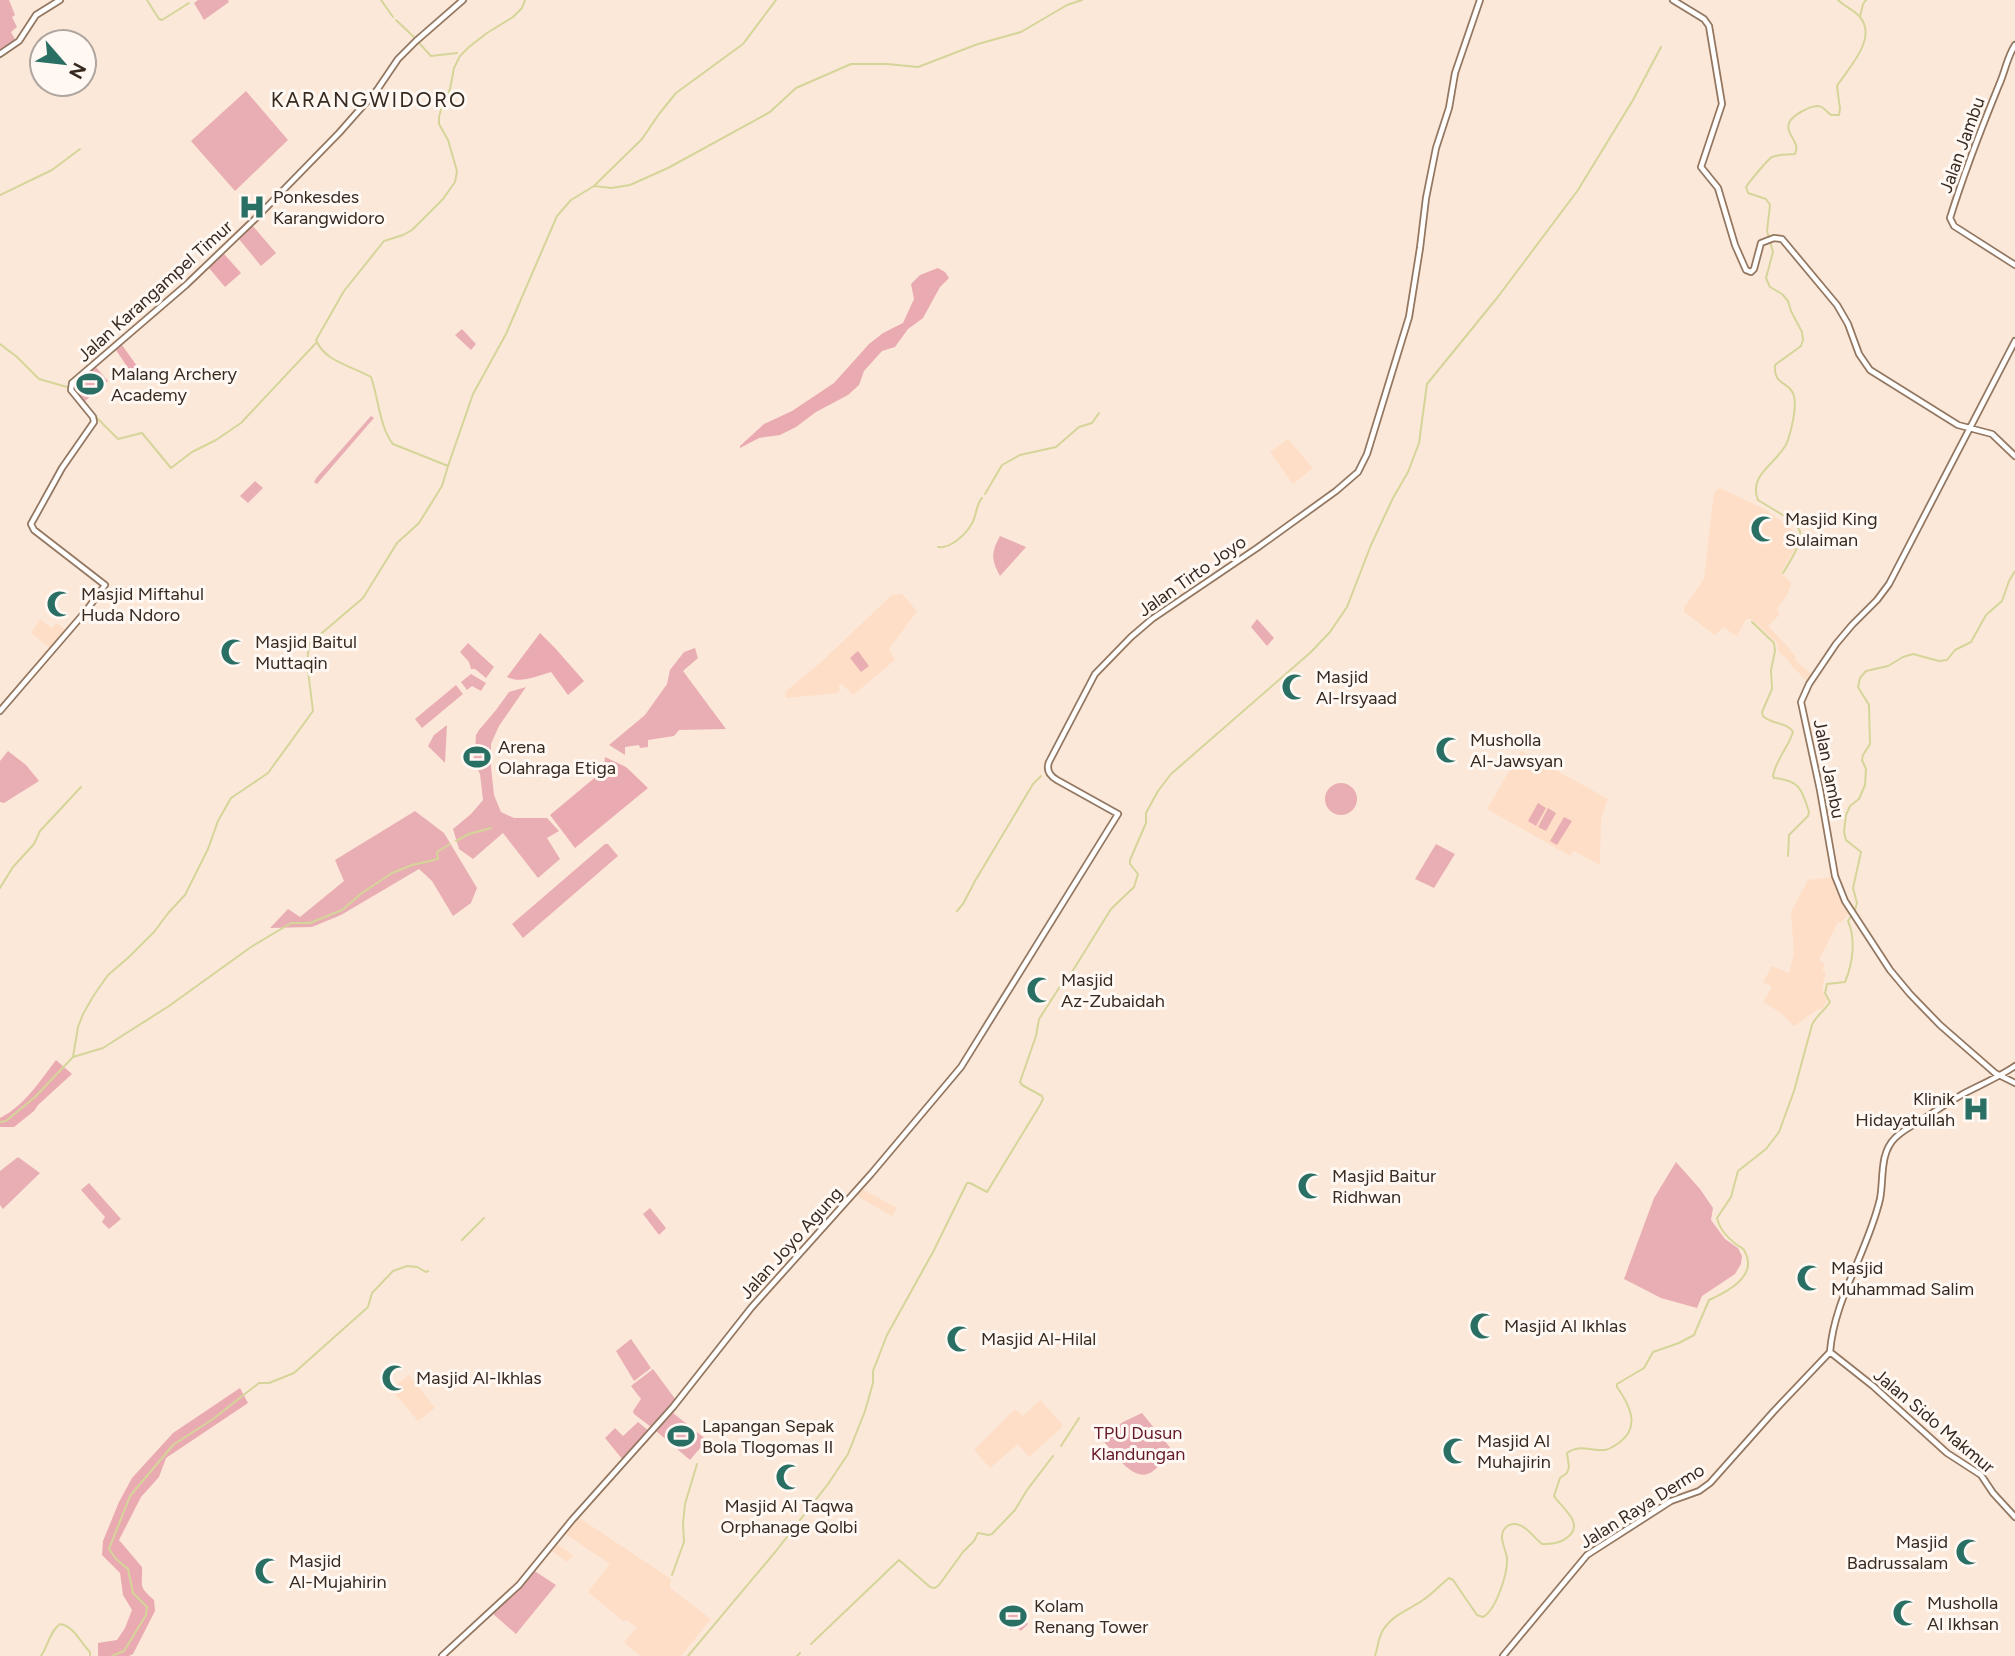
<svg xmlns="http://www.w3.org/2000/svg" width="2015" height="1656" font-family="Figtree,sans-serif">
<style>
.built{fill:#fedec6}
.green{fill:#e9aeb4}
.forest{fill:#eaaab1}
.lines{fill:none;stroke-linecap:round;stroke-linejoin:round}
.stream{stroke:#d5d59a;stroke-width:2}
.secondary-casing{stroke:#947760;stroke-width:8}
.secondary{stroke:#fff;stroke-width:4.5}
.labels{text-anchor:middle;dominant-baseline:central;stroke-width:6;stroke-linejoin:round;paint-order:stroke}
.street-label{font-size:18px;fill:#372a21;stroke:#fff8f3}
.poi-label{font-size:18px;fill:#372a21;stroke:#fff8f3;text-anchor:start}
.park-label{font-size:18px;fill:#651a2b;stroke:#fff8f3}
.quarter-label{font-size:21px;letter-spacing:2px;fill:#372a21;stroke:#fff8f3}
</style>
<rect width="100%" height="100%" fill="#fce8d9"/>
<path class="built" d="M1288 439 1313 468 1293 484 1270 452Z
M1720 488 1766 510 1797 533V545L1781 573 1791 582V585L1787 595 1777 609 1780 614 1768 626 1788 647 1796 657 1795 660 1811 674 1807 681 1790 664V662L1778 651 1777 643 1751 619H1746L1737 636 1723 627 1715 635 1684 612V608L1704 579 1714 492Z
M902 594 917 611 889 649 895 660 853 695 842 684 838 687 840 690 837 693 786 698 785 692 820 663 892 595Z
M40 619 52 628 56 623 66 630 50 648 31 633Z
M1521 751 1608 799 1601 818 1600 865 1574 851 1570 856 1487 809Z
M1832 877 1838 896 1849 912 1842 922H1838L1819 960 1825 964 1822 970 1826 972 1822 988 1827 1000 1823 1008 1815 1011 1794 1026 1782 1014 1763 1002 1772 987 1763 982 1772 966 1789 973 1794 953 1791 912 1808 880Z
M862 1189 897 1208 892 1216 857 1196Z
M409 1375 435 1408 418 1421 391 1389Z
M1040 1400 1062 1424 1061 1428 1029 1457 1018 1444 990 1468 974 1450 1015 1409 1023 1416Z
M578 1517 671 1579 670 1588 711 1619 681 1656H640L624 1642 637 1628 627 1620 623 1621 588 1592 610 1564 564 1533Z
M555 1543 573 1555 567 1562 549 1549Z"/>
<path class="green" d="M0 0H9L15 15 12 17 17 27 11 32 16 41 0 51Z
M198 0H228L229 2 204 20 194 3Z
M246 91 288 140 235 191 191 141Z
M252 225 276 253 261 266 239 239Z
M462 329 476 344 471 350 455 335Z
M95 366 108 381 84 402 75 390V385Z
M371 416 374 418 317 484 314 482 317 477Z
M255 481 263 488 248 503 240 496Z
M1000 536 1026 547 1000 576C991 560 991 552 1000 536Z
M1257 619 1274 638 1267 646 1251 627Z
M468 643 494 667 486 678 475 669H471L469 662 460 652Z
M695 648 698 658 683 671 726 729 679 730 674 736 648 740V747L640 748 639 745 625 747V755L609 745 645 715 667 684 670 670 684 652Z
M858 651 869 666 861 672 850 658Z
M471 674 486 683 481 691 472 686 467 690 461 682Z
M456 685 463 694 422 728 415 719Z
M526 687 499 726 491 744V767L494 795 501 812 514 818H547L559 831 547 838 560 859 538 878 503 833 473 859 459 849 453 829 471 814 483 800 480 774 475 764 480 762H474V752H480L475 751 476 735 479 730 496 710 509 692Z
M447 725 445 763 428 746 434 735Z
M8 751 26 765 39 781 4 803 0 802V761Z
M1325 799a16 16 0 1 1 32 0a16 16 0 1 1-32 0Z
M1538 803 1546 808 1536 826 1528 821Z
M1548 808 1556 813 1546 831 1538 827Z
M415 811 444 833 477 888 471 903 453 916 432 881 419 869 341 915 312 927 270 928 288 909 300 917 344 881 335 860Z
M1564 817 1572 821 1557 845 1550 841Z
M605 844H608L618 856 523 938 512 924Z
M1436 844 1455 854 1434 888 1415 879Z
M18 1157 40 1173 3 1209 0 1205V1171Z
M1676 1162 1700 1189 1713 1208 1711 1220 1725 1239 1738 1248 1742 1256 1741 1264 1735 1274 1702 1296 1697 1308 1661 1298 1624 1279 1654 1198Z
M89 1183 121 1219 109 1229 102 1222 105 1217 81 1190Z
M650 1208 666 1228 659 1235 643 1214Z
M631 1339 651 1368 634 1381 616 1351Z
M653 1369 676 1400 651 1427 634 1414 633 1411 641 1399 631 1386Z
M673 1413 707 1440 690 1460 656 1431Z
M1142 1413 1172 1450C1166 1457 1160 1466 1153 1471 1134 1486 1113 1451 1101 1438L1123 1422Z
M638 1422 649 1431 623 1460 605 1438 615 1428 623 1436Z
M533 1570 556 1585 516 1634 492 1613Z
M1015 1605 1028 1624 1021 1631 1015 1626 1011 1630 1000 1619Z"/>
<path class="forest" d="M224 254 241 273 225 287 209 268Z
M938 268 945 272 949 278 940 287 923 318 908 329 895 347 882 351 864 371 859 385 848 395 816 412 796 427 780 435 759 438 740 448V446L764 424 792 411 834 383 869 344 883 333 903 323 914 299 911 284 920 275Z
M122 345 137 366 130 371 116 350Z
M540 633 555 648 584 681 568 695 551 672C536 676 521 684 507 677Z
M605 757 626 767 648 788 575 848 550 815 604 770Z
M56 1060 72 1074 38 1105 34 1111 14 1127H0V1118C24 1106 40 1081 56 1060Z
M240 1388 248 1403 166 1458 159 1477 141 1497 119 1540 142 1567C143 1586 137 1585 154 1600L155 1611 133 1654 129 1656H98V1643L117 1640 125 1628 132 1610 123 1595 120 1573 102 1555 103 1541 119 1502 132 1478 173 1433Z"/>
<g class="lines">
<path class="stream" d="M147 0 159 19 162 20 189 3
M381 0 393 17
M1860 17 1863 4 1866 0
M396 20 415 38
M419 43 431 56 457 53
M595 185 642 139 659 114 676 93 743 44 776 0
M0 195 52 170 80 149
M0 344 17 357 39 379 67 387
M73 388 81 399
M96 417 118 439 142 433 171 468 192 452 216 440 241 423 316 343
M448 466 473 394 506 334 557 216 571 200 594 186 611 188 630 185 668 168 770 112 796 88 851 64H887L918 67 978 44 1021 32 1067 5 1082 0
M985 494 1002 465 1020 455 1056 447 1079 427 1092 423 1099 413
M938 547C950 549 965 535 971 525 977 517 975 506 982 498
M1783 573C1814 523 1802 528 1758 500 1747 473 1781 462 1788 440 1792 427 1797 409 1794 396 1790 381 1773 386 1775 365L1801 346 1803 340 1802 332 1791 311 1788 301 1782 294 1770 287 1766 278 1773 252 1767 231 1770 205 1766 199 1748 193 1746 187C1750 181 1768 159 1772 157 1779 154 1788 155 1795 154 1801 141 1785 135 1789 123 1792 115 1810 106 1818 106 1823 106 1827 112 1831 115H1839L1840 109 1837 86C1848 68 1878 39 1860 17 1854 10 1844 6 1838 0
M1752 622 1774 643 1775 651 1771 670 1772 689 1762 712 1763 716C1772 725 1788 722 1793 732 1788 748 1776 759 1773 776L1774 778C1800 780 1802 790 1809 812L1808 816 1789 835 1788 856
M456 841 469 834 491 828
M0 888 13 867 34 844 40 831 81 787
M1855 910 1857 903 1853 888 1861 852 1846 840 1844 832 1846 815 1850 806 1859 799 1865 785 1866 769 1862 760 1863 755 1870 744 1869 705 1858 687 1860 678 1866 671 1888 666 1903 657 1913 654 1939 661 1947 660 1955 650 1971 642 1986 615 2002 601 2009 581 2015 571
M957 911 963 904 975 881 1033 784 1041 776
M73 1057 78 1027 83 1014 94 995 108 975 129 957 154 932 169 912 185 895 208 849 218 821 231 798 268 773 313 711 307 663 309 644 363 598 397 543 419 523 442 486 448 466 393 444C380 429 378 396 371 377 352 366 325 362 316 340L344 291 384 241 403 235 412 230 443 199 455 182 457 171 448 140 439 124V117L442 106 450 89 454 68 460 56 469 47 487 33 513 17 522 8 525 0
M0 1122 6 1121 35 1097 73 1057 103 1048 169 1006 251 947 291 923H310L342 910 362 893 392 873 412 865 438 859 437 852 450 844
M462 1240 484 1218
M1061 1446 1079 1418
M672 1575 684 1542 683 1523 685 1504 697 1464
M811 1644 899 1560 930 1587 935 1588 939 1585 963 1552 974 1541 978 1533 989 1535 992 1534 1015 1510 1027 1490 1053 1456
M41 1656C48 1646 50 1631 60 1624 74 1626 80 1642 90 1652V1656
M112 1656 124 1651 146 1615 147 1607 133 1593 128 1569 116 1559 109 1549 130 1496 173 1445 213 1419 259 1383H269L294 1373 368 1307 372 1293 393 1271 407 1266 417 1267 426 1272 428 1271
M688 1656 776 1551 828 1484 848 1454 865 1411 873 1383V1371L887 1335 933 1252 967 1183H970L987 1192 1040 1105 1043 1099 1042 1096 1022 1085 1020 1082 1036 1036 1039 1019 1059 988 1067 980 1111 909 1134 887 1138 874 1130 864V860L1146 823V813L1158 791 1171 774 1311 652 1330 632 1347 607 1371 545 1393 498 1408 472 1419 443 1427 384 1497 298 1578 190 1633 100 1661 47
M797 1656 800 1653
M1375 1656C1378 1647 1378 1638 1383 1630 1393 1614 1409 1610 1423 1600 1432 1594 1440 1585 1449 1578L1453 1580 1477 1615 1483 1617C1496 1610 1508 1573 1507 1558 1506 1551 1502 1544 1502 1537 1502 1529 1508 1523 1516 1524 1527 1526 1534 1538 1542 1544 1553 1544 1562 1543 1570 1535 1583 1522 1561 1507 1554 1496L1560 1478 1567 1473 1569 1467 1567 1453C1579 1444 1591 1451 1605 1450 1610 1449 1616 1445 1620 1442 1641 1426 1629 1404 1617 1387V1384L1644 1368 1653 1352 1679 1343 1694 1335 1709 1300C1727 1292 1758 1276 1745 1252 1744 1248 1740 1247 1737 1245 1727 1237 1720 1230 1717 1218L1731 1197 1738 1171 1766 1149 1779 1132 1794 1091 1812 1025C1815 1017 1824 1011 1830 1002L1825 993 1827 984 1845 982C1853 963 1856 939 1848 921L1852 915"/>
<g class="secondary-casing">
<path id="secondary" d="M1673 0 1704 19 1709 26 1722 104 1701 167 1718 188 1735 245 1746 270 1751 272 1754 269 1761 243 1774 238 1782 239 1837 305 1848 324 1859 354 1870 370 1958 425 1992 434 2015 456
M2015 45C2007 57 2005 72 1999 85 1981 129 1964 173 1950 218L1954 226 2015 265
M0 54 19 41 36 15 60 0
M2015 341 1889 584 1877 600 1852 625 1836 644 1809 684 1801 702 1820 790 1835 876 1845 901 1890 970 1910 994 1940 1025 1995 1073 2015 1083
M0 711 86 611 105 585 34 530 31 524 62 468 94 422 93 417 71 390 72 383 186 285 257 217 339 133 377 90 398 59 416 41 463 0
M1830 1352C1834 1299 1868 1251 1880 1199 1884 1179 1879 1154 1895 1138 1903 1130 1913 1125 1922 1120 1935 1111 1949 1102 1963 1094 1980 1085 1999 1077 2015 1066
M1830 1352 1873 1386 1947 1453 1981 1475 1993 1493 2015 1517
M442 1656 519 1585 572 1520 673 1407 751 1308 871 1174 961 1067 1118 814 1057 780C1050 776 1046 770 1049 762L1095 674 1131 637 1152 619 1257 548 1336 491 1358 472 1367 454 1409 317 1420 248 1426 198 1436 148 1449 108 1455 73 1480 0
M1503 1656 1587 1555 1671 1501 1699 1491 1710 1483 1774 1411 1830 1352"/>
</g>
<use href="#secondary" class="secondary"/>
</g>
<defs>
<g id="hospital-bare" transform="scale(2.1)"><path d="M-5-5h3v3.5h4V-5h3V5h-3V1.5h-4V5h-3Z" fill="#2a6f63" stroke="#fff8f3" stroke-width="2.5" paint-order="stroke"/></g>
<g id="stadium-bare" transform="scale(2.1)"><path d="M0-5a6.5 5 0 1 0 0 10a6.5 5 0 1 0 0-10ZM-3.5-1.8h7v3.6h-7Z" fill="#2a6f63" stroke="#fff8f3" stroke-width="2.5" paint-order="stroke"/></g>
<g id="mosque-bare" transform="scale(2.1)"><path d="M3.5-4.9A6 6 0 1 0 3.5 4.9A5 5 0 1 1 3.5-4.9Z" fill="#2a6f63" stroke="#fff8f3" stroke-width="2.5" paint-order="stroke"/></g>
</defs>
<g fill-rule="evenodd">
<use href="#hospital-bare" x="252" y="207"/>
<use href="#stadium-bare" x="90" y="384"/>
<use href="#mosque-bare" x="1764" y="529"/>
<use href="#mosque-bare" x="60" y="604"/>
<use href="#mosque-bare" x="234" y="652"/>
<use href="#mosque-bare" x="1295" y="687"/>
<use href="#mosque-bare" x="1449" y="750"/>
<use href="#stadium-bare" x="477" y="757"/>
<use href="#mosque-bare" x="1040" y="990"/>
<use href="#hospital-bare" x="1976" y="1109"/>
<use href="#mosque-bare" x="1311" y="1186"/>
<use href="#mosque-bare" x="1810" y="1278"/>
<use href="#mosque-bare" x="1483" y="1326"/>
<use href="#mosque-bare" x="960" y="1339"/>
<use href="#mosque-bare" x="395" y="1378"/>
<use href="#stadium-bare" x="681" y="1436"/>
<use href="#mosque-bare" x="1456" y="1451"/>
<use href="#mosque-bare" x="789" y="1477"/>
<use href="#mosque-bare" x="1969" y="1552"/>
<use href="#mosque-bare" x="268" y="1571"/>
<use href="#mosque-bare" x="1906" y="1613"/>
<use href="#stadium-bare" x="1013" y="1616"/>
</g>
<g class="labels">
<g class="street-label">
<text transform="translate(1962 145) rotate(-70)">Jalan Jambu</text>
<text transform="translate(155 291) rotate(-42)">Jalan Karangampel Timur</text>
<text transform="translate(1192 576) rotate(-35)">Jalan Tirto Joyo</text>
<text transform="translate(1829 769) rotate(79)">Jalan Jambu</text>
<text transform="translate(791 1243) rotate(-48)">Jalan Joyo Agung</text>
<text transform="translate(1934 1421) rotate(40)">Jalan Sido Makmur</text>
<text transform="translate(1642 1506) rotate(-32)">Jalan Raya Dermo</text>
</g>
<g class="poi-label">
<text x="273" y="197">Ponkesdes<tspan x="273" dy="21">Karangwidoro</tspan></text>
<text x="111" y="374">Malang Archery<tspan x="111" dy="21">Academy</tspan></text>
<text x="1785" y="519">Masjid King<tspan x="1785" dy="21">Sulaiman</tspan></text>
<text x="81" y="594">Masjid Miftahul<tspan x="81" dy="21">Huda Ndoro</tspan></text>
<text x="255" y="642">Masjid Baitul<tspan x="255" dy="21">Muttaqin</tspan></text>
<text x="1316" y="677">Masjid<tspan x="1316" dy="21">Al-Irsyaad</tspan></text>
<text x="1470" y="740">Musholla<tspan x="1470" dy="21">Al-Jawsyan</tspan></text>
<text x="498" y="747">Arena<tspan x="498" dy="21">Olahraga Etiga</tspan></text>
<text x="1061" y="980">Masjid<tspan x="1061" dy="21">Az-Zubaidah</tspan></text>
<text x="1955" y="1099" text-anchor="end">Klinik<tspan x="1955" dy="21">Hidayatullah</tspan></text>
<text x="1332" y="1176">Masjid Baitur<tspan x="1332" dy="21">Ridhwan</tspan></text>
<text x="1831" y="1268">Masjid<tspan x="1831" dy="21">Muhammad Salim</tspan></text>
<text x="1504" y="1326">Masjid Al Ikhlas</text>
<text x="981" y="1339">Masjid Al-Hilal</text>
<text x="416" y="1378">Masjid Al-Ikhlas</text>
<text x="702" y="1426">Lapangan Sepak<tspan x="702" dy="21">Bola Tlogomas II</tspan></text>
<text x="1477" y="1441">Masjid Al<tspan x="1477" dy="21">Muhajirin</tspan></text>
<text x="789" y="1506" text-anchor="middle">Masjid Al Taqwa<tspan x="789" dy="21">Orphanage Qolbi</tspan></text>
<text x="1948" y="1542" text-anchor="end">Masjid<tspan x="1948" dy="21">Badrussalam</tspan></text>
<text x="289" y="1561">Masjid<tspan x="289" dy="21">Al-Mujahirin</tspan></text>
<text x="1927" y="1603">Musholla<tspan x="1927" dy="21">Al Ikhsan</tspan></text>
<text x="1034" y="1606">Kolam<tspan x="1034" dy="21">Renang Tower</tspan></text>
</g>
<g class="park-label">
<text x="1138" y="1433">TPU Dusun<tspan x="1138" dy="21">Klandungan</tspan></text>
</g>
<g class="quarter-label">
<text x="369" y="99">KARANGWIDORO</text>
</g>
</g>
<g transform="translate(63 63) rotate(118)"><circle r="33" fill="#fff8f3" stroke="#afa69f" stroke-width="2"/>
<path d="M0-5L12 26L0 18L-12 26Z" fill="#2a6f63"/>
<text y="-10" font-size="19" font-weight="bold" text-anchor="middle" fill="#372a21">N</text>
</g>
</svg>
